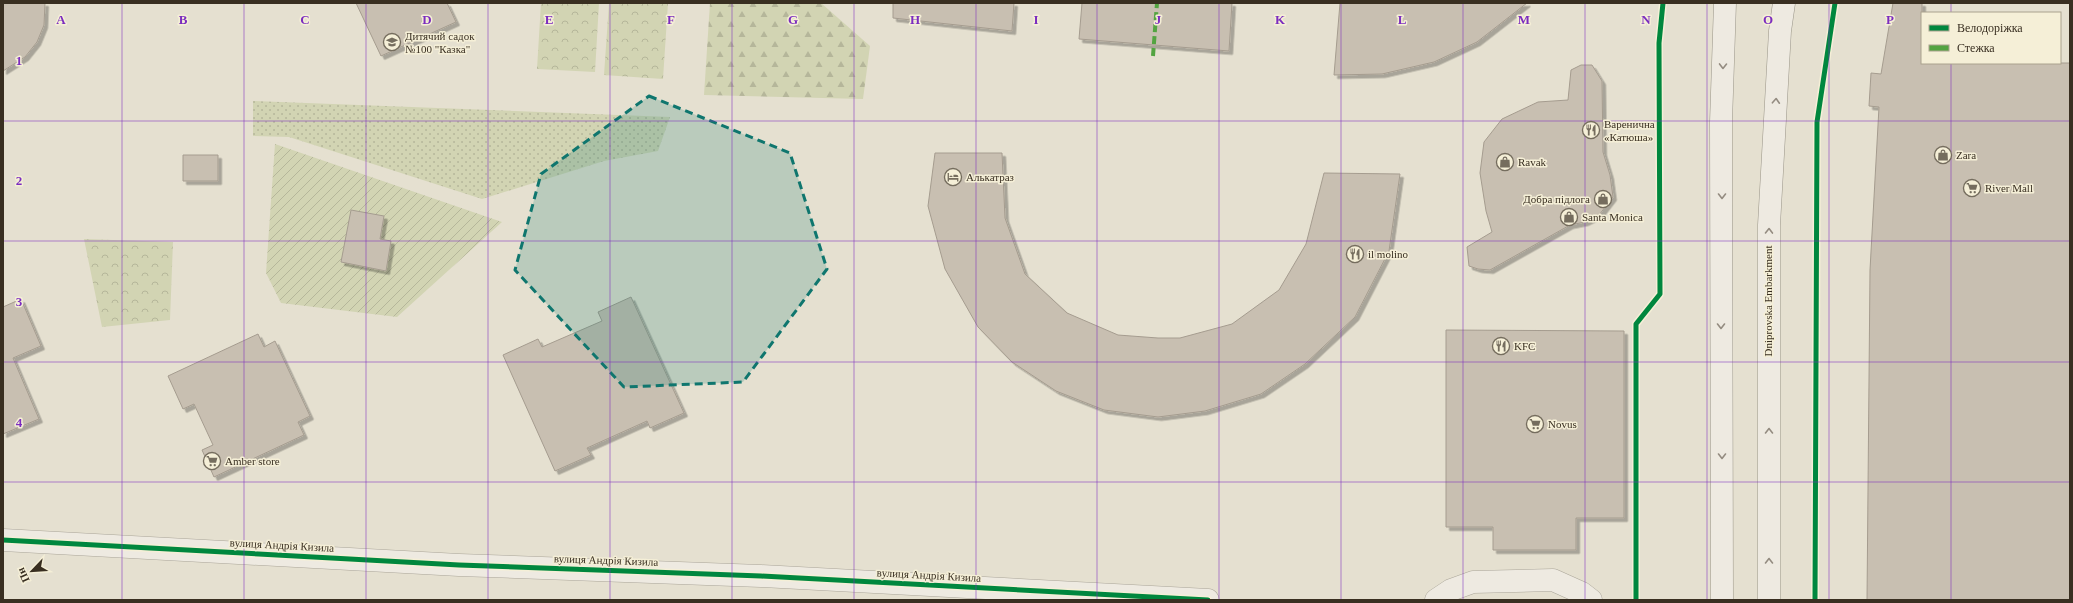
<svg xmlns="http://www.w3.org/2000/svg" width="2073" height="603" font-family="'Times New Roman',serif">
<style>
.grass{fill:url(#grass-dots)}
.forest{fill:url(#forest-firs)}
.park{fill:url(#park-crowns)}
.garden{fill:url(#garden-furrows)}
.building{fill:#c8bfb1;stroke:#a59c8f;filter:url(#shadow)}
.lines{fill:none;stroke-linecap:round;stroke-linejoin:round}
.minor-casing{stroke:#aaa599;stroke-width:23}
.secondary-casing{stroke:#9a9588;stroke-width:23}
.minor{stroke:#eeeae1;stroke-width:22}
.secondary{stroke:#eeeae1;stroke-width:22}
.quiet{stroke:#53a441;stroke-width:4;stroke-dasharray:8 4;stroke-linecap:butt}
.cycleway-casing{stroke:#f5efd7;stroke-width:8}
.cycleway{stroke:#00873e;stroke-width:5}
.oneway{stroke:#948c81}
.marked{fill:#0f766e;fill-opacity:0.2;stroke:#0f766e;stroke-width:3;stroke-dasharray:8 5;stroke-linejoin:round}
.grid{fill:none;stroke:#7b2cbf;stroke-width:1;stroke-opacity:0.55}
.labels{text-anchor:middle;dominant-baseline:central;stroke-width:3;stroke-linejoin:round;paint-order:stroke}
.poi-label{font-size:11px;fill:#392f21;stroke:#f5efd7;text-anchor:start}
.street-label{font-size:11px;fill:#392f21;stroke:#f5efd7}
.grid-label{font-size:13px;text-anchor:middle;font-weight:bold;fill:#7b2cbf;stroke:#f5efd7;stroke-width:3;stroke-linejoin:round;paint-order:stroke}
</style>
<defs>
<pattern id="grass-dots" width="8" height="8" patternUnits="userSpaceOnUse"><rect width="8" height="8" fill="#d2d4b3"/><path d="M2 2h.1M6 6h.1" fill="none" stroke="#b5b69a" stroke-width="1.8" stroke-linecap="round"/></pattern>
<pattern id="forest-firs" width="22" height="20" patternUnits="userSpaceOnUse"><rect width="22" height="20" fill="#d2d4b3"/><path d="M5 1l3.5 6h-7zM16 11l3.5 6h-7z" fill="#b5b69a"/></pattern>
<pattern id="park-crowns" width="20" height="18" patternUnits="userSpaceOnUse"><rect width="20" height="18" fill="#d2d4b3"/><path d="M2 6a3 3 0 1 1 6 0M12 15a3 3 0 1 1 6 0" fill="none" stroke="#b5b69a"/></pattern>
<pattern id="garden-furrows" width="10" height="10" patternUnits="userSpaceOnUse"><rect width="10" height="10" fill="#d2d4b3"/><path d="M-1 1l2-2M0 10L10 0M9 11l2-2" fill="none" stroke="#b5b69a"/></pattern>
<filter id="shadow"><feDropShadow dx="3.5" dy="3.5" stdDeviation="0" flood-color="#0004"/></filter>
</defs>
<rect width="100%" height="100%" fill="#e5e0d0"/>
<path class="grass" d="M253 101 670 117 658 151 604 161 482 199 289 137 253 136Z"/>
<path class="forest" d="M710 3H821L870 46 863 99 704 95Z"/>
<path class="park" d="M541 3H599L595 72 537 69Z
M609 3H668L663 79 604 75Z
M84 239 173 242 170 320 102 327Z"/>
<path class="garden" d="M275 144 502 222 397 317 281 303 266 273Z"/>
<path class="building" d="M3 3H45L44 25 37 42 25 57 3 71Z
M356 3H447L456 22 381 56Z
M893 3H1014L1012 31 893 18Z
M1082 3H1232L1229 51 1079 39Z
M1340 3H1527L1477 42 1434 62 1382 74 1334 75Z
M1893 3H1922V63H2070V600H1867L1870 270 1879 107 1869 106 1871 73 1881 74Z
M1581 65H1592L1602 81 1603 152 1610 175 1613 197 1599 215 1585 222 1570 225 1490 270 1478 269 1469 266 1467 247 1492 232 1486 211 1480 173 1484 142 1502 119 1538 102 1568 100 1571 70Z
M935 153H1002L1005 218 1025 274 1067 313 1118 335 1158 338H1180L1232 324 1279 290 1306 244 1324 173 1400 174 1389 251 1355 317 1305 364 1261 394 1205 411 1158 417 1104 410 1056 391 1012 362 978 327 945 269 928 206Z
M183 155H218V181H183Z
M351 210 384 216 380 239 391 241 386 271 341 262Z
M631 297 684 413 650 428 647 421 587 448 591 455 555 471 503 355 538 339 542 347 602 321 598 312Z
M21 299 41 346 13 358 39 419 3 434V307Z
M1446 330 1624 331V518H1576V550H1493V527H1446Z
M258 334 264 347 275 341 310 416 298 422 304 435 214 477 202 450 213 445 194 404 183 409 168 376Z"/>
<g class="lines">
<g class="minor-casing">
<path id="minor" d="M3 540 459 565 761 576 1208 600
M1436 600 1451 590 1473 582 1553 580 1582 593 1591 600"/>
</g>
<g class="secondary-casing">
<path id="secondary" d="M1722 600 1721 122 1725 3
M1769 600V225L1780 31 1784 3"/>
</g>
<use href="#minor" class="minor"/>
<use href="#secondary" class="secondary"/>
<path class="quiet" d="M1153 56 1157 3"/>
<g class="cycleway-casing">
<path id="cycleway" d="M3 540 459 565 761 576 1208 600
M1636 600V324L1660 294 1659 43 1663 3
M1815 600 1817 122 1835 3"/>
</g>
<use href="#cycleway" class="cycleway"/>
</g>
<defs><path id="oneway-chevron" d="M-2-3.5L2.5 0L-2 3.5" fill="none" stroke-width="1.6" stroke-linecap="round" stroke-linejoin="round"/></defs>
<g class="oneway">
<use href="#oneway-chevron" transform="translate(1723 66) rotate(91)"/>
<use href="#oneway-chevron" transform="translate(1776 101) rotate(-87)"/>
<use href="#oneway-chevron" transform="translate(1722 196) rotate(90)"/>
<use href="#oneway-chevron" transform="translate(1769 231) rotate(-89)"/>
<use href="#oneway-chevron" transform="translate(1721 326) rotate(90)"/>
<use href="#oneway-chevron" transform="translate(1769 431) rotate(-90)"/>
<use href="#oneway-chevron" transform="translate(1722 456) rotate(90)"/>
<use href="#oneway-chevron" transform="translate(1769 561) rotate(-90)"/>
</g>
<path class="marked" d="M649 96 790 153 827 269 743 382 624 387 515 270 541 174Z"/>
<path class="grid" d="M122 3V600M244 3V600M366 3V600M488 3V600M610 3V600M732 3V600M854 3V600M976 3V600M1097 3V600M1219 3V600M1341 3V600M1463 3V600M1585 3V600M1707 3V600M1829 3V600M1951 3V13M1951 63V600M3 121H2070M3 241H2070M3 362H2070M3 482H2070"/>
<defs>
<g id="school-ring" transform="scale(0.9)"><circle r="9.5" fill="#f5efd7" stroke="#756d5e" stroke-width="1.5"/><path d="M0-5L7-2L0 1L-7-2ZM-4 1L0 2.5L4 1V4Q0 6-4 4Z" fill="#756d5e"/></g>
<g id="restaurant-ring" transform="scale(0.9)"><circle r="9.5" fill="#f5efd7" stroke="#756d5e" stroke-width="1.5"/><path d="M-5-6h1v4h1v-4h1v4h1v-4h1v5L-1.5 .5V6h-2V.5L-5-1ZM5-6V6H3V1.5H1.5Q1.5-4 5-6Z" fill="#756d5e"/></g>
<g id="shop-ring" transform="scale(0.9)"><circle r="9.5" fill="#f5efd7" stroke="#756d5e" stroke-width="1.5"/><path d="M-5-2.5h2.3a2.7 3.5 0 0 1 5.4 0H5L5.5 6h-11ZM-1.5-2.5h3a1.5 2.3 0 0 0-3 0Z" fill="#756d5e"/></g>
<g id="hotel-ring" transform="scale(0.9)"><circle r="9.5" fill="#f5efd7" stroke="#756d5e" stroke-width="1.5"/><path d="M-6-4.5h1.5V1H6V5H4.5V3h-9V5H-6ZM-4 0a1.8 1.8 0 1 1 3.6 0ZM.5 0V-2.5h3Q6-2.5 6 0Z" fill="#756d5e"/></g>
<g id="supermarket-ring" transform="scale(0.9)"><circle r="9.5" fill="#f5efd7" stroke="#756d5e" stroke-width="1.5"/><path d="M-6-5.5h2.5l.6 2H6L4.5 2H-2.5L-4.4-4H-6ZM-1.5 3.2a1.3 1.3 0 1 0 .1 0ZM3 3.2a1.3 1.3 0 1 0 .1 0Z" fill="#756d5e"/></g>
</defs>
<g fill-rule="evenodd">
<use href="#school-ring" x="392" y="42"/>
<use href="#restaurant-ring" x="1591" y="130"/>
<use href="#shop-ring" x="1943" y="155"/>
<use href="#shop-ring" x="1505" y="162"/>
<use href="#hotel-ring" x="953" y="177"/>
<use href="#supermarket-ring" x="1972" y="188"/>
<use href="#shop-ring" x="1603" y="199"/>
<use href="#shop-ring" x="1569" y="217"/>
<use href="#restaurant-ring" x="1355" y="254"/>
<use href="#restaurant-ring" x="1501" y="346"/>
<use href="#supermarket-ring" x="1535" y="424"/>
<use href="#supermarket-ring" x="212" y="461"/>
</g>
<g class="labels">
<g class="poi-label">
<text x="405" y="36">Дитячий садок<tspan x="405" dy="13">№100 "Казка"</tspan></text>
<text x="1604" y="124">Варенична<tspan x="1604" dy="13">«Катюша»</tspan></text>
<text x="1956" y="155">Zara</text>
<text x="1518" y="162">Ravak</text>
<text x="966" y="177">Алькатраз</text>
<text x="1985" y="188">River Mall</text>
<text x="1590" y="199" text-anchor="end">Добра підлога</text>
<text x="1582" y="217">Santa Monica</text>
<text x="1368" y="254">il molino</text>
<text x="1514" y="346">KFC</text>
<text x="1548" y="424">Novus</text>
<text x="225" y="461">Amber store</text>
</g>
<g class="street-label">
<text transform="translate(1768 301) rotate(-90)">Dniprovska Embarkment</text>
<text transform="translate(282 545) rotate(3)">вулиця Андрія Кизила</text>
<text transform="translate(606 560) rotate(2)">вулиця Андрія Кизила</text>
<text transform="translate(929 575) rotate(3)">вулиця Андрія Кизила</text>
</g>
</g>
<g class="grid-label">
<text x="61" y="24">A</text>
<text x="183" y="24">B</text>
<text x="305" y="24">C</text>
<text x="427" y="24">D</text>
<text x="549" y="24">E</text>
<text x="671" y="24">F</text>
<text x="793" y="24">G</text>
<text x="915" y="24">H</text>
<text x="1036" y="24">I</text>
<text x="1158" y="24">J</text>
<text x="1280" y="24">K</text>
<text x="1402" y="24">L</text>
<text x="1524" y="24">M</text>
<text x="1646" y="24">N</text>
<text x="1768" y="24">O</text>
<text x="1890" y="24">P</text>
<text x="19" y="65">1</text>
<text x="19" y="185">2</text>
<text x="19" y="306">3</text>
<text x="19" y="427">4</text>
</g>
<rect width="2073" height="603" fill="none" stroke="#392f21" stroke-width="8"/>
<rect x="1921" y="12" width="140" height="52" fill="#f5efd7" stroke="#aaa28e"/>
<rect x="1929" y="25" width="20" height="6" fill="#00873e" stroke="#aaa28e"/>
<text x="1957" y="32" font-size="12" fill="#392f21">Велодоріжка</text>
<rect x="1929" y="45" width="20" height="6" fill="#53a441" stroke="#aaa28e"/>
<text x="1957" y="52" font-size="12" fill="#392f21">Стежка</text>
<g transform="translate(32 571) rotate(245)" stroke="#f5efd7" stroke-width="3" paint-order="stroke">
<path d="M0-3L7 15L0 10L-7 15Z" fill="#392f21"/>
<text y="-6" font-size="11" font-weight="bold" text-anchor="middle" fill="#392f21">Пн</text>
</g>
</svg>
